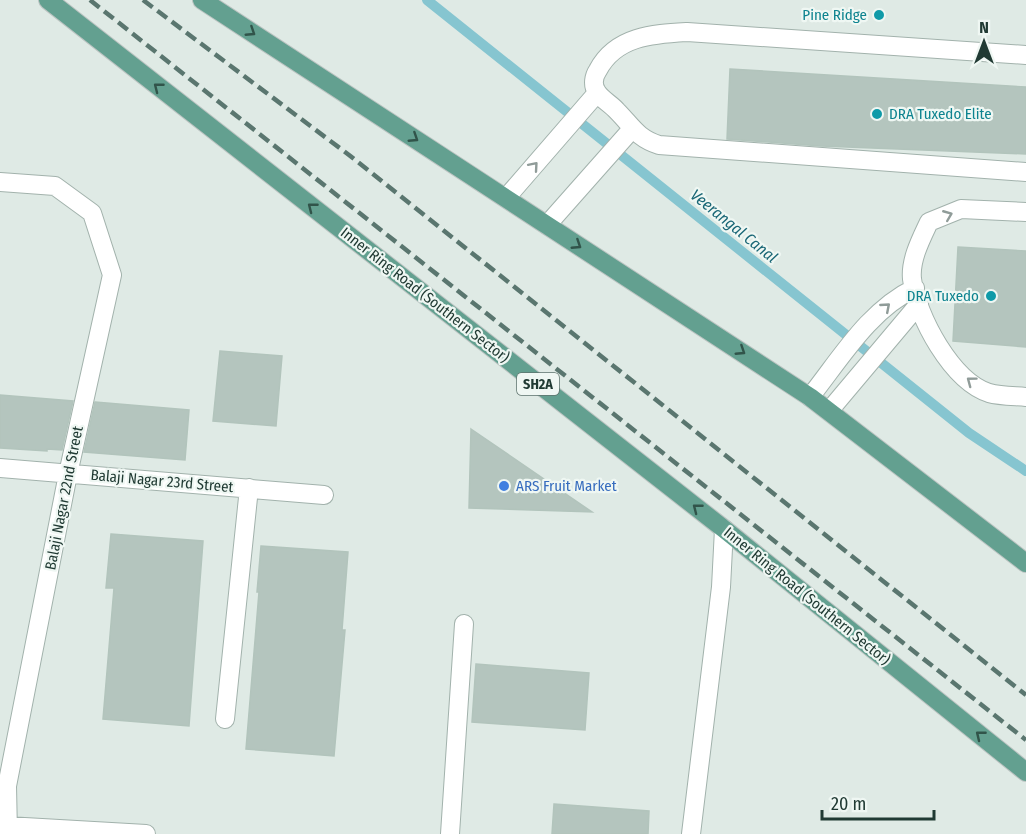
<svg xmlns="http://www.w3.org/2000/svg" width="1026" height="834" font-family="'Fira Sans Condensed',sans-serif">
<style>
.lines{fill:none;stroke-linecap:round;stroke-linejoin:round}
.stream{stroke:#86c5d0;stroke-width:10}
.building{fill:#b4c5be;stroke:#b2c4bc;stroke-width:1.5}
.minor-casing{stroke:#a2b2ac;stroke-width:20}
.major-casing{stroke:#bcc4c2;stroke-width:20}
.minor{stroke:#fff;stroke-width:18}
.major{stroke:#63a090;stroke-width:18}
.rail{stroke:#5a766f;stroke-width:4.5;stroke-dasharray:12 6;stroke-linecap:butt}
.oneway{stroke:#31544a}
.oneway2{stroke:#909c99}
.culture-dot{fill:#0f9aa8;stroke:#eff7f3;stroke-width:2}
.shop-dot{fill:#3f7fe0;stroke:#eff7f3;stroke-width:2}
.labels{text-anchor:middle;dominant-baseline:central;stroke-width:4.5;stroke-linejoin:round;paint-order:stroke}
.shield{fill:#eff7f3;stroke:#5e736d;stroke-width:1.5}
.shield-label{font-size:14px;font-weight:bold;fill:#203a33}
.culture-label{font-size:15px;fill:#0d838f;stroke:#eff7f3;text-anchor:end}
.street-label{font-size:15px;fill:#203a33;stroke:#eff7f3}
.shop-label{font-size:15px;fill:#366cbe;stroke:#eff7f3;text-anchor:start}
.water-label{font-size:16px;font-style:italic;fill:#1a6776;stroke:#eff7f3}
</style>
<rect width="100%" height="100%" fill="#dfeae5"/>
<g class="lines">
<path class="stream" d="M427 0 969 433 1026 471"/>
</g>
<path class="building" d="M730 69 1026 87V154L821 146 727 139Z
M958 247 1026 251V347L953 341Z
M220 351 282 356 276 426 213 421Z
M0 395 73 401 62 450 47 449V451L0 448Z
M95 402 189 410 185 460 84 452Z
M471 429 592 512 469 508Z
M111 534 203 541 189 726 103 719 114 588H106Z
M261 546 348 552 342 630H345L334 756 246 749 259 592H257Z
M476 664 589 673 585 730 472 722Z
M554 804 649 811 648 834H552Z"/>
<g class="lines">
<g class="minor-casing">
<path id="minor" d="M1026 55 687 32C653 34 616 36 598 70 594 76 592 85 597 92 601 99 611 104 617 111 632 126 637 138 659 145L1026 172
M0 182 55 186 92 213 112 275 68 474 7 786 8 834
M506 198 597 93
M1026 212 961 209 929 222C921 239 910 260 912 279 917 317 952 381 989 393 1000 396 1015 396 1026 397
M547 225 632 129
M810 397C841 358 869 310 915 288
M829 411 919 304
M0 468 324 495
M225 719 249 488
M7 826 146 834
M450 834 464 624
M691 834 721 587 724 529"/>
</g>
<g class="major-casing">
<path id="major" d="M48 0 724 529 1026 772
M202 0 810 397 1026 563"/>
</g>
<use href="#minor" class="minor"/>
<use href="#major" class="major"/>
<path class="rail" d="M90 0 1026 740
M143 0 349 155 1026 695"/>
</g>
<defs><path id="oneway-chevron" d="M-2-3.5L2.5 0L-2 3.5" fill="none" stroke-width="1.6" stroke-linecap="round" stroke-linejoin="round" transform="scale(1.5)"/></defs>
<g class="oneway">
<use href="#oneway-chevron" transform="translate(251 32) rotate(33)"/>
<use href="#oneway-chevron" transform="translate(158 87) rotate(-142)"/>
<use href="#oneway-chevron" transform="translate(414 138) rotate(33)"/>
<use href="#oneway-chevron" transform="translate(312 207) rotate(-142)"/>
<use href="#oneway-chevron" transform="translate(577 245) rotate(33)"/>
<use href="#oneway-chevron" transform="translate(741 351) rotate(33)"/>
<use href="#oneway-chevron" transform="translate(697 508) rotate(-142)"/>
<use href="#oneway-chevron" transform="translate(980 735) rotate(-141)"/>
</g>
<g class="oneway2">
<use href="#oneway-chevron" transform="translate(534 166) rotate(-49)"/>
<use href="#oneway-chevron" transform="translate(948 215) rotate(-22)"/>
<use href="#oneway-chevron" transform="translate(886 307) rotate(-41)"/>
<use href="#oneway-chevron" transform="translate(971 381) rotate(-143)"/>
</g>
<g class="culture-dot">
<circle cx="879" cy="15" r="6"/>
<circle cx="877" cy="114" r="6"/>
<circle cx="991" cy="296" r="6"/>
</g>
<circle class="shop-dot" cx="504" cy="486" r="6"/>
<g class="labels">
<rect class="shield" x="517" y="373" width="42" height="22" rx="4.5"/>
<g class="shield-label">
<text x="538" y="384">SH2A</text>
</g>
<g class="culture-label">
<text x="867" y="15">Pine Ridge</text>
<text x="889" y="114" text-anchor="start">DRA Tuxedo Elite</text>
<text x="979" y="296">DRA Tuxedo</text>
</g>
<g class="street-label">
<text transform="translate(425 295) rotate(38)">Inner Ring Road (Southern Sector)</text>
<text transform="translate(162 481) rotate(5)">Balaji Nagar 23rd Street</text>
<text transform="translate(64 498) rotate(-79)">Balaji Nagar 22nd Street</text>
<text transform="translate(807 596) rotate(39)">Inner Ring Road (Southern Sector)</text>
</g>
<g class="shop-label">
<text x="516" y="486">ARS Fruit Market</text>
</g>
<g class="water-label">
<text transform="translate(734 226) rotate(39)">Veerangal Canal</text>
</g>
</g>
<g transform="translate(984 42)" stroke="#eff7f3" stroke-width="4.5" paint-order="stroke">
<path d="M0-4.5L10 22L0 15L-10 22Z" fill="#203a33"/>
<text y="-9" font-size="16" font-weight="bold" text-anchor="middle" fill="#203a33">N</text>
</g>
<path d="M822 810v9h112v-9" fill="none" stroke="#203a33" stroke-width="3"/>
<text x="831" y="810" font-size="18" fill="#203a33" stroke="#eff7f3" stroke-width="4.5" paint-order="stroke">20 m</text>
</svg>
